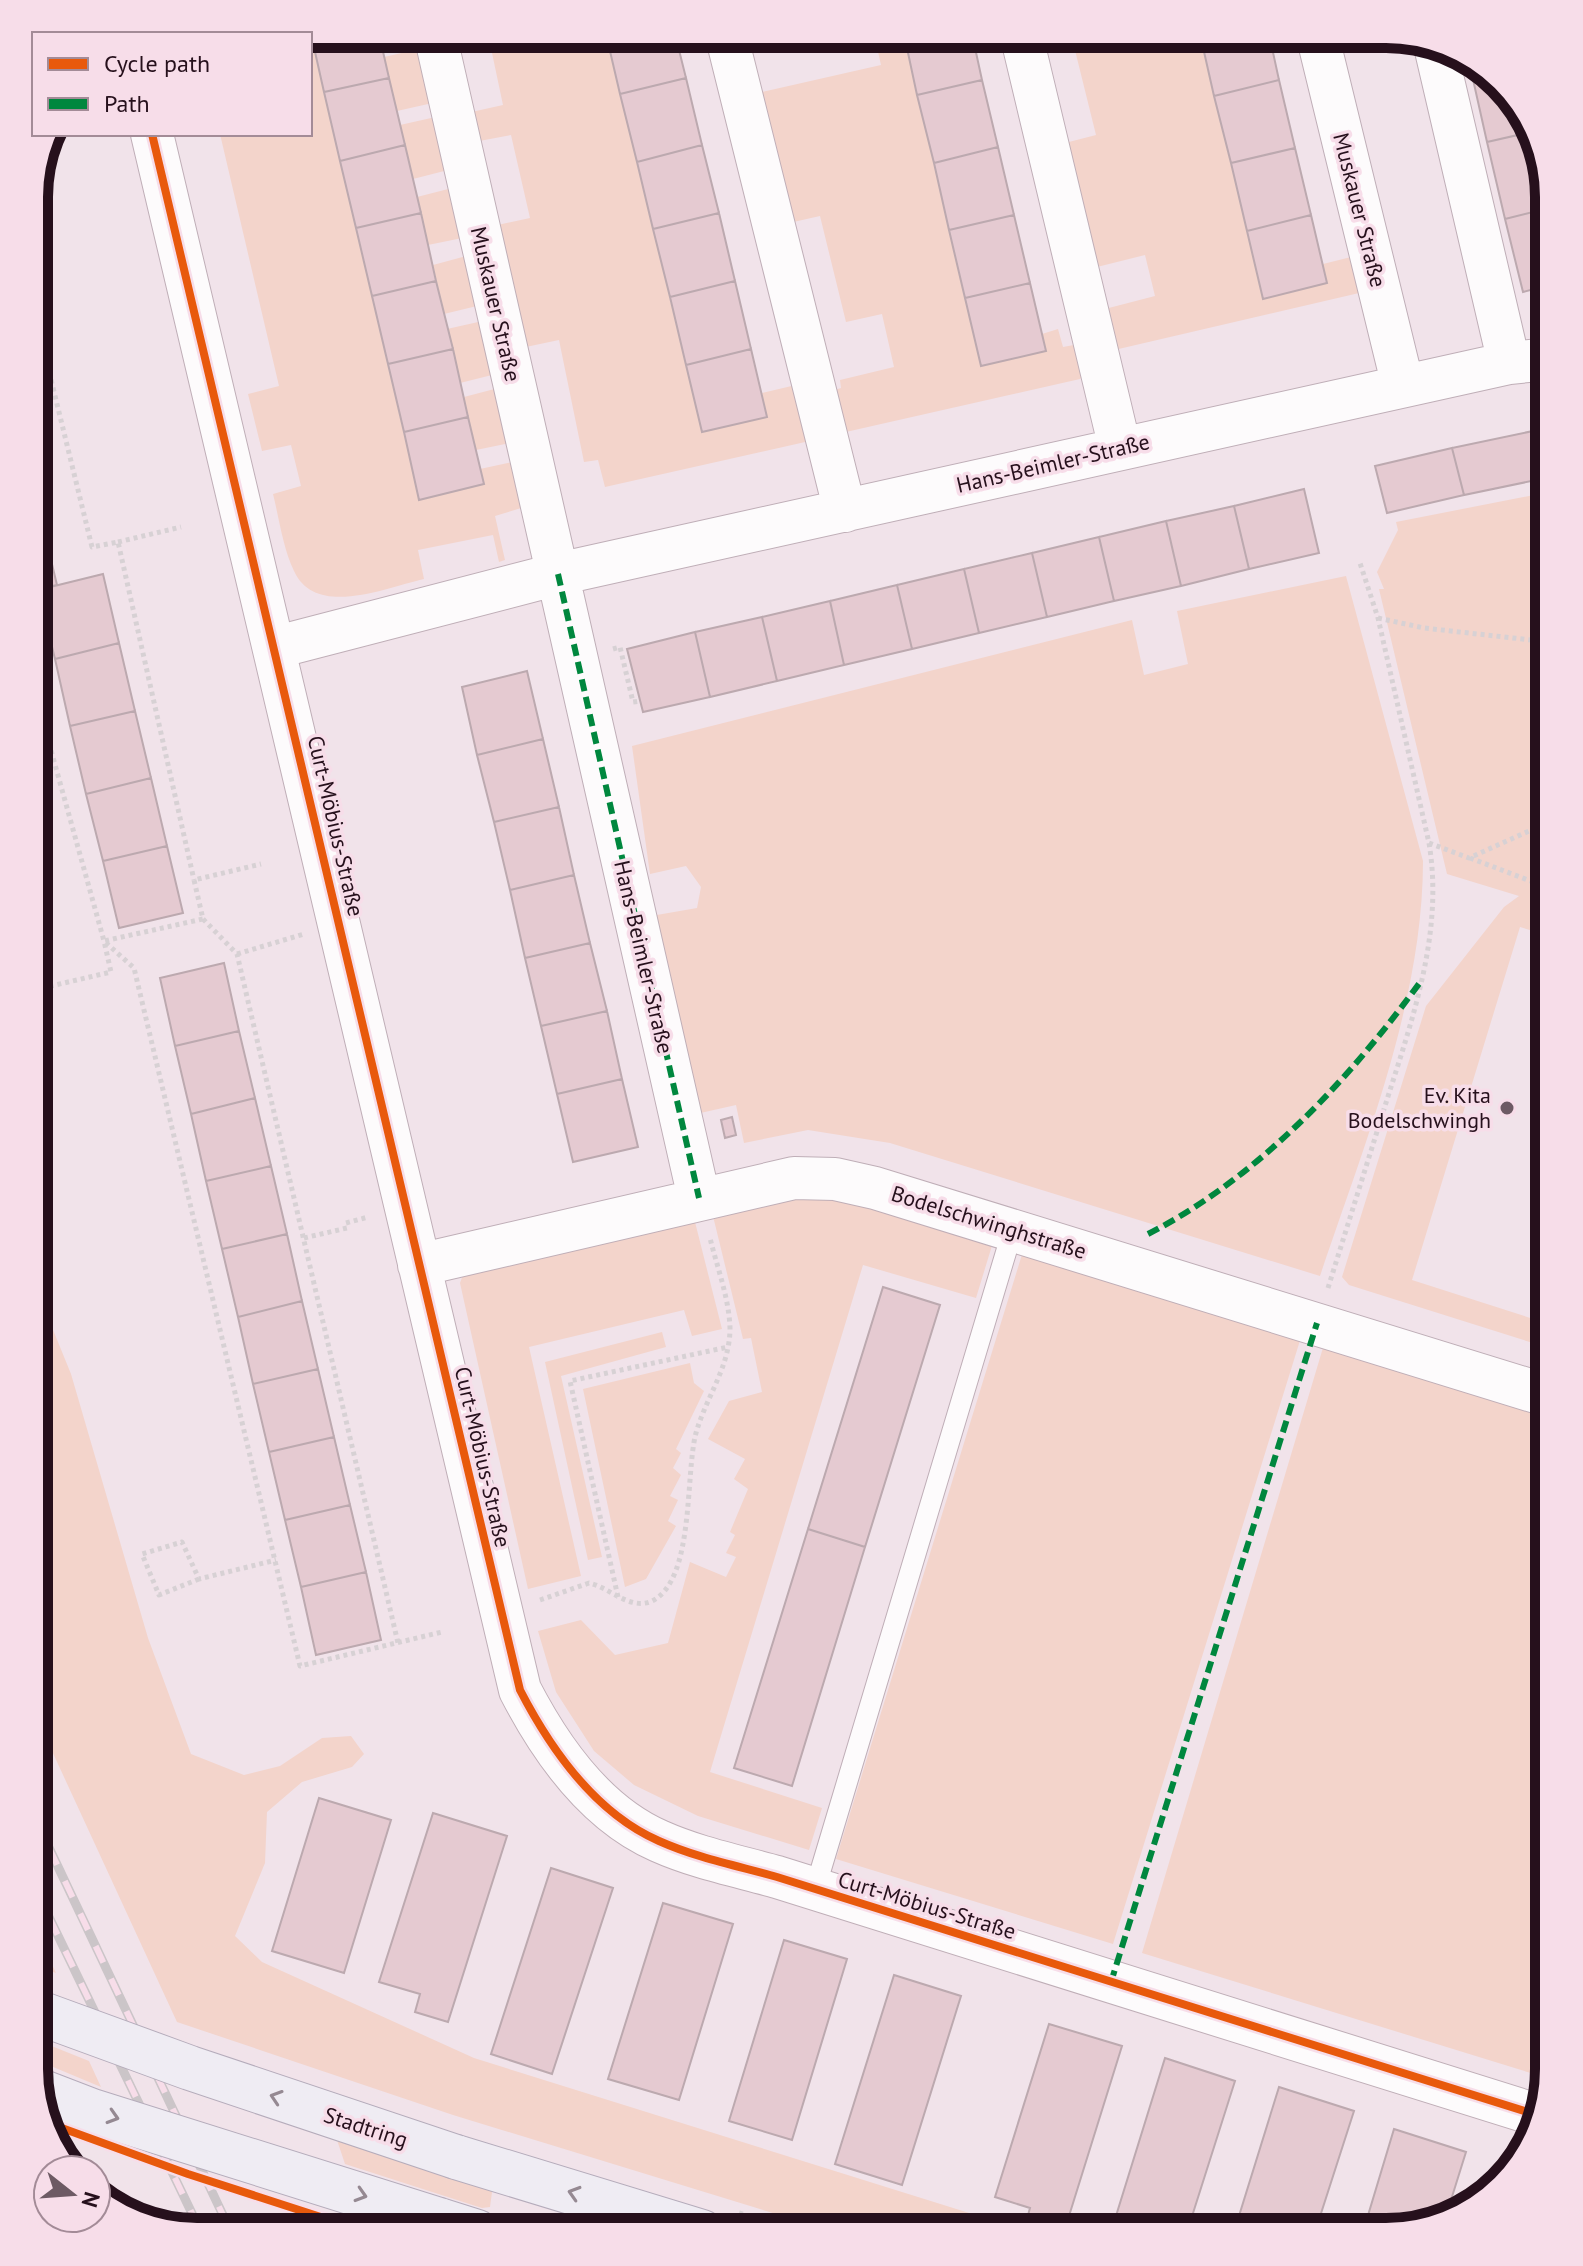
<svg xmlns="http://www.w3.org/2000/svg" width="1583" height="2266" font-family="'PT Sans',sans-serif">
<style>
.green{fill:#f3d4cb}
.building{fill:#e5cad1;stroke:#bca9af;stroke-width:2}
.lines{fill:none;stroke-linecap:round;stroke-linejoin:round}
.service-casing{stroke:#bfaeb7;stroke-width:22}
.minor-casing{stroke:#bfaeb7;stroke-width:44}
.primary-casing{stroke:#b5acbb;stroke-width:46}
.path{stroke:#d7d1d4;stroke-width:5;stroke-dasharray:4 4;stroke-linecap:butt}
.service{stroke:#fdfbfc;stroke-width:20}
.minor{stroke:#fdfbfc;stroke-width:42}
.primary{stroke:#efecf3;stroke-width:44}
.rail-casing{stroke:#cbc5c8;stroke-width:9}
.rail{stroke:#f7dde9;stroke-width:6;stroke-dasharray:18;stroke-linecap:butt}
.primary-bridge-casing{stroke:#b5acbb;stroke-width:46;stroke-linecap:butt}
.primary-bridge{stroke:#efecf3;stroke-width:44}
.quiet{stroke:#00873e;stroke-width:6;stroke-dasharray:12 6;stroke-linecap:butt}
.cycleway-casing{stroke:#f7dde9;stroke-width:13}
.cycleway{stroke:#e8590c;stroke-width:8}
.oneway{stroke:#958992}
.poi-dot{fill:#6d5a64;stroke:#f7dde9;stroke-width:3}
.labels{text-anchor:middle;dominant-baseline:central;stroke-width:7;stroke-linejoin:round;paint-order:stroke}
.street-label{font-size:22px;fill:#26101c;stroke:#f7dde9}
.poi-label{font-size:22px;fill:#26101c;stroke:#f7dde9;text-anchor:end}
.rim{fill:none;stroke:#26101c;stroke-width:10}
</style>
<rect width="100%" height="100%" fill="#f1e3ea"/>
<path class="green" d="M311 34 419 499 483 484 480 469 522 460 531 505 495 516 505 560 499 562 493 535 418 550 424 579C387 587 316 619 294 571 283 548 279 518 273 494L301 486 291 445 262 451 248 394 279 386 220 134H310Z
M488 34H606L702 432 767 417 762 393 800 384 814 440 605 487 598 460 584 462 559 340 521 348 493 226 530 218 511 135 474 142 467 113 503 105Z
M874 34H904L981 366 1042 334 1058 329 1063 347 1079 344 1084 374 1080 379 837 434 828 392 841 388 840 380 894 367 882 314 846 322 820 216 789 223 758 93 881 65Z
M1071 34H1200L1263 299 1327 283 1323 264 1363 254 1372 290 1110 351 1101 310 1155 296 1145 255 1093 268 1065 143 1096 135Z
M424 48 437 102 397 111 384 57Z
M440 116 452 169 413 179 400 125Z
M456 187 467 237 428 245 417 197Z
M470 255 481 305 444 314 433 265Z
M487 320 500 373 460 383 447 329Z
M502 387 515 442 476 450 464 397Z
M1549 492V936L1520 927 1412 1280 1549 1324V1348L1349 1285 1342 1277 1426 1006 1504 907 1519 896 1447 874 1379 589H1384L1377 572 1398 530 1396 522Z
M1346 576 1423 861C1423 1001 1364 1145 1320 1276L890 1143 808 1130 744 1143 736 1105 696 1114 651 916 697 908 701 887 686 866 650 874 632 746 1132 620 1144 675 1188 664 1177 611Z
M763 1198H865L994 1239 976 1298 863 1265 710 1772 822 1808 809 1850 698 1816 634 1785 594 1751 556 1692 538 1631 581 1620 615 1655 668 1643 690 1562 726 1577 736 1557 726 1553 735 1535 730 1532 748 1489 734 1479 745 1459 708 1439 729 1401 762 1392 751 1338 743 1339 712 1212Z
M694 1218 722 1329 692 1336 684 1310 529 1347 581 1576 528 1589 460 1283 464 1272Z
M1024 1248 1302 1334 1113 1944 836 1859Z
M34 1283 71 1374 148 1638 191 1754 244 1775 280 1766 322 1738 351 1736 364 1754 352 1767 302 1782 267 1812 265 1863 235 1936 262 1962 474 2058 1030 2232H835L453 2115 177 2022 34 1712Z
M662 1332 666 1347 561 1376 602 1557 588 1560 545 1362Z
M1325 1341 1549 1411 1547 2078 1142 1953Z
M690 1363 694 1383 704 1391 676 1449 681 1453 673 1468 681 1475 670 1496 678 1500 668 1521 676 1526 646 1579 625 1587 583 1389Z
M34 1926 56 1973 34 1965Z
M34 2039 89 2061 101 2087 34 2059Z
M335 2134 486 2181 492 2192 490 2207 482 2208 345 2164Z
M250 2215 312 2232H259Z"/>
<path class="building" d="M311 34H379L389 78 324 92Z
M606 34H675L686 78 620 94Z
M904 34H972L982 80 917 95Z
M1200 34H1269L1279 80 1214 96Z
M1477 64 1527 115 1531 132 1487 142 1470 66Z
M389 78 405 145 340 161 324 92Z
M686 78 702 145 637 162 620 94Z
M982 80 998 147 934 163 917 95Z
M1279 80 1295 148 1231 163 1214 96Z
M1531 132 1549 208 1505 219 1487 142Z
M405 145 421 213 356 228 340 161Z
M702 145 719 213 653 229 637 162Z
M998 147 1014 215 949 230 934 163Z
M1295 148 1311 215 1247 231 1231 163Z
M1549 208V285L1523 292 1505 219Z
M421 213 436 281 372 296 356 228Z
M719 213 735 281 670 297 653 229Z
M1014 215 1030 283 965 298 949 230Z
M1311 215 1327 283 1263 299 1247 231Z
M436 281 453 349 388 364 372 296Z
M735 281 751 349 686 365 670 297Z
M1030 283 1046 351 981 366 965 298Z
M453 349 468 417 404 432 388 364Z
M751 349 767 417 702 432 686 365Z
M468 417 484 484 419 500 404 432Z
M1549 430V478L1541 479 1533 431Z
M1533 431 1541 479 1464 495 1452 448Z
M1452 448 1464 495 1387 513 1375 466Z
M34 487 40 514 34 516Z
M1304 489 1319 553 1249 569 1234 506Z
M1234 506 1249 569 1181 586 1166 521Z
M40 514 57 585 34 590V516Z
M1166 521 1181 586 1114 601 1099 537Z
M1099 537 1114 601 1047 617 1032 553Z
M1032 553 1047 617 979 633 964 569Z
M964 569 979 633 912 649 897 585Z
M103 574 119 643 55 659 38 590Z
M897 585 912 649 844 665 830 601Z
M830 601 844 665 777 681 762 617Z
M762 617 777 681 710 697 695 632Z
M695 632 710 697 643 712 627 649Z
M119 643 135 711 70 726 55 659Z
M527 671 543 739 477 755 462 687Z
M135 711 151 778 86 794 70 726Z
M543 739 559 807 494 822 477 755Z
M151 778 167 846 103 861 86 794Z
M559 807 574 875 510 890 494 822Z
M167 846 183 913 119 928 103 861Z
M574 875 590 943 525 958 510 890Z
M590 943 607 1011 541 1026 525 958Z
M224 963 239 1031 175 1046 160 978Z
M607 1011 622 1079 557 1094 541 1026Z
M239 1031 255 1098 191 1114 175 1046Z
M622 1079 638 1147 573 1162 557 1094Z
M255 1098 271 1166 206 1181 191 1114Z
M732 1117 736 1135 725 1138 721 1120Z
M271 1166 287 1234 222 1249 206 1181Z
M287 1234 302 1301 238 1317 222 1249Z
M883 1287 940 1305 865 1547 808 1529Z
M302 1301 318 1369 253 1384 238 1317Z
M318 1369 334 1437 269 1452 253 1384Z
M334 1437 350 1505 285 1520 269 1452Z
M350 1505 366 1572 301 1587 285 1520Z
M808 1529 865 1547 792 1786 734 1768Z
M366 1572 381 1640 316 1655 301 1587Z
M319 1798 391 1820 344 1973 272 1951Z
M433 1813 507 1836 448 2022 415 2012 420 1994 379 1982Z
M551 1868 613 1888 552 2074 491 2054Z
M663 1903 733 1924 679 2100 608 2079Z
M784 1940 847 1959 792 2140 729 2121Z
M894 1975 961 1996 902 2185 835 2164Z
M1049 2024 1122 2046 1064 2232H1045L1025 2226 1030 2208 995 2197Z
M1165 2058 1235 2081 1187 2232H1111Z
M1279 2087 1354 2111 1315 2232H1234Z
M1394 2129 1466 2152 1446 2216 1387 2232H1363Z"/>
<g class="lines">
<g class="service-casing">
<path id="service" d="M815 1889 1013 1229"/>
</g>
<g class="minor-casing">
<path id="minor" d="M435 34 699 1198
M726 34 845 511
M1021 34 1120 448
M1317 34 1403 386
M1435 46 1509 363
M152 134C277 652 398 1171 520 1690 551 1750 595 1813 659 1841 697 1858 738 1866 777 1877L1537 2115
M277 647 558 574 1509 363 1549 359
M419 1265 794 1178 835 1179 875 1188 1549 1396"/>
</g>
<g class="primary-casing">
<path id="primary" d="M456 2157 702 2232
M439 2220 477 2232"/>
</g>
<path class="path" d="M34 310 92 547 118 542 194 880
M118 542 181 527
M1378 618 1424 628 1549 642
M613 649 620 647 633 702 640 701
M34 689 104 941 134 968 300 1666 442 1632
M1429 843 1469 858 1549 822
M1470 858 1549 888
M203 919 237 954 398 1643
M237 954 304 934
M34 990 111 972 104 941 203 919 194 880 261 864
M346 1223 368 1217
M304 1238 347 1228
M1328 1288C1347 1227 1366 1167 1385 1106 1412 1020 1444 933 1429 843L1378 618 1359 560
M199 1579 159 1595 142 1554 182 1542 199 1579 276 1560
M618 1597 570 1381 728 1347
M540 1600 589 1583C609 1587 630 1611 652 1601 695 1580 685 1473 696 1433 706 1397 730 1367 730 1328 729 1298 717 1267 710 1238
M739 2213 799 2232"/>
<use href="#service" class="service"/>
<use href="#minor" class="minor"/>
<use href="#primary" class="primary"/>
<g class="rail-casing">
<path id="rail" d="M34 1816 231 2232
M34 1886 201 2232"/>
</g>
<use href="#rail" class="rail"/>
<g class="primary-bridge-casing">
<path id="primary-bridge" d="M34 2011 190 2068 456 2157
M40 2091 92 2111 439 2220"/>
</g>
<use href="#primary-bridge" class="primary-bridge"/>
<path class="quiet" d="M558 574 699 1198
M1148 1234C1259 1177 1348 1081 1421 981
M1111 1982 1317 1323"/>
<g class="cycleway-casing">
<path id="cycleway" d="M152 134C277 652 398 1171 520 1690 551 1750 595 1813 659 1841 697 1858 738 1866 777 1877L1537 2115
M48 2123 188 2174 367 2232"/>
</g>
<use href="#cycleway" class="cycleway"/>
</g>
<defs><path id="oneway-chevron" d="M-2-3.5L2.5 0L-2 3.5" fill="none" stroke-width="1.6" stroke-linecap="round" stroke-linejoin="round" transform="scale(2)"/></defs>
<g class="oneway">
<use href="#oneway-chevron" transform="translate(276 2097) rotate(-162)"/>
<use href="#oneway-chevron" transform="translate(113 2117) rotate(17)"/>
<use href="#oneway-chevron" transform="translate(574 2193) rotate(-163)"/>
<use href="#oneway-chevron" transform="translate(361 2195) rotate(17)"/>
</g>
<circle class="poi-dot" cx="1507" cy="1108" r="8"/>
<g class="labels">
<g class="street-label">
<text transform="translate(1360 210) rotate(76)">Muskauer Straße</text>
<text transform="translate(496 304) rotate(77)">Muskauer Straße</text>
<text transform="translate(1053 463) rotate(-13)">Hans-Beimler-Straße</text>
<text transform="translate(336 826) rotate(77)">Curt-Möbius-Straße</text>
<text transform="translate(644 957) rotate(77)">Hans-Beimler-Straße</text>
<text transform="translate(989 1222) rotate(17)">Bodelschwinghstraße</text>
<text transform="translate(483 1457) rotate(77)">Curt-Möbius-Straße</text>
<text transform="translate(927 1905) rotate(17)">Curt-Möbius-Straße</text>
<text transform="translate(366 2127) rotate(18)">Stadtring</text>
</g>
<g class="poi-label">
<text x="1491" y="1095">Ev. Kita<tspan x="1491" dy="25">Bodelschwingh</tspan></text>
</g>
</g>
<path d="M0 0H1583V2266H0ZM197 48H1386A149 149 0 0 1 1535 197V2069A149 149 0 0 1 1386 2218H197A149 149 0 0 1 48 2069V197A149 149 0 0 1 197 48Z" fill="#f7dde9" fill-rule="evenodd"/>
<path class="rim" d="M197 48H1386A149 149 0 0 1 1535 197V2069A149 149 0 0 1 1386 2218H197A149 149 0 0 1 48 2069V197A149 149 0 0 1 197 48Z"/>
<rect x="32" y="32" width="280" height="104" fill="#f7dde9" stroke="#a38b97" stroke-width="2"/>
<rect x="48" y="58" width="40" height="12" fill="#e8590c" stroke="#a38b97" stroke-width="2"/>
<text x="104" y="72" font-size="24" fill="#26101c">Cycle path</text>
<rect x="48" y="98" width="40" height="12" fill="#00873e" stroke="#a38b97" stroke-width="2"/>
<text x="104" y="112" font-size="24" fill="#26101c">Path</text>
<g transform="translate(72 2194) rotate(107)"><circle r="38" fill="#f7dde9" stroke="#a38b97" stroke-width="2"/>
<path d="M0-6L14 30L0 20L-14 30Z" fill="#6d5a64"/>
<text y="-12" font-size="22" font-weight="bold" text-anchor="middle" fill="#26101c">N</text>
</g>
</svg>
